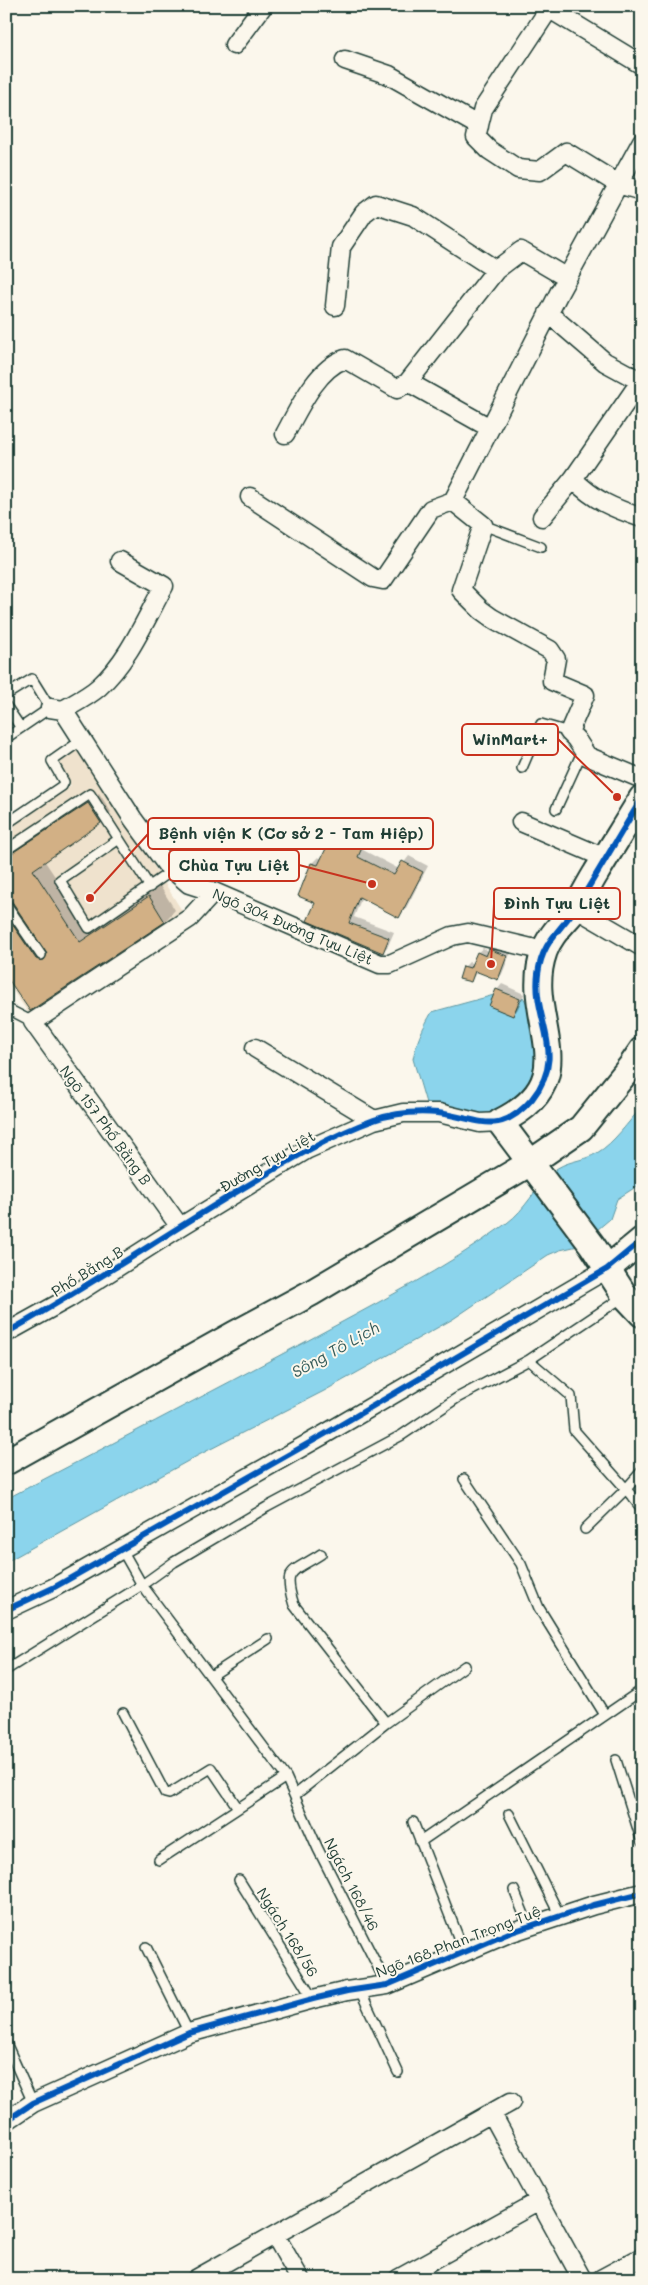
<svg xmlns="http://www.w3.org/2000/svg" width="648" height="2285" font-family="Mali,sans-serif">
<style>
.built{fill:#efe2cd}
.water{fill:#8bd4ec;stroke:#6098a2}
.shadow{fill:#0003}
.building{fill:#d2b085;stroke:#1f3d34}
.lines{fill:none;stroke-linecap:round;stroke-linejoin:round}
.lane-casing{stroke:#1f3d34;stroke-width:12}
.street-casing{stroke:#1f3d34;stroke-width:21}
.secondary-casing{stroke:#1f3d34;stroke-width:29}
.lane{stroke:#fbf7ec;stroke-width:9}
.street{stroke:#fbf7ec;stroke-width:18}
.secondary{stroke:#fbf7ec;stroke-width:25}
.cycleway-casing{stroke:#fbf7ec;stroke-width:9}
.cycleway{stroke:#0057b8;stroke-width:6}
.labels{text-anchor:middle;dominant-baseline:central;stroke-width:4;stroke-linejoin:round;paint-order:stroke}
.street-label{font-size:15px;fill:#1f3d34;stroke:#fbf7ec}
.water-label{font-size:16px;font-style:italic;fill:#355b59;stroke:#fbf7ec}
.leader{fill:none;stroke:#c8321e;stroke-width:2}
.callout-dot{fill:#c8321e;stroke:#fbf7ec;stroke-width:2}
.callout{fill:#fbf7ec;stroke:#c8321e;stroke-width:2}
.callout-label{font-size:16px;text-anchor:middle;font-weight:bold;fill:#1f3d34}
</style>
<rect width="100%" height="100%" fill="#fbf7ec"/>
<filter id="ink" filterUnits="userSpaceOnUse"><feTurbulence type="fractalNoise" baseFrequency=".02" numOctaves="2"/><feDisplacementMap in="SourceGraphic" scale="10" xChannelSelector="R" yChannelSelector="G"/><feConvolveMatrix kernelMatrix="1 2 1 2 8 2 1 2 1" color-interpolation-filters="sRGB"/></filter>
<g filter="url(#ink)">
<path class="built" d="M79 747 186 917 32 1018 6 981V831L71 786 56 762Z"/>
<path class="water" d="M494 995 514 1013 523 997 535 1018 546 1054 514 1110 479 1118 426 1103 413 1059C416 1043 423 1027 432 1012Z
M642 1107V1183L617 1199 610 1219 578 1246 560 1250 548 1255 453 1319 324 1391 197 1456 6 1562V1499C106 1447 205 1395 305 1342 373 1305 445 1269 507 1223 526 1209 535 1188 552 1172 566 1160 582 1162 597 1153 614 1143 628 1122 642 1107Z"/>
<path class="shadow" d="M99 793 111 812 101 822 44 860 92 932 160 886 175 910 165 921 30 1010 6 973V855Z
M342 825 369 837 363 850 399 869 409 856 428 866 405 910 399 916 362 897 354 917 394 932 388 946 382 952 317 902 299 896 312 863 318 857 323 859 336 831Z
M494 945 511 952 502 974 498 979 477 971 471 981 464 967 469 962 474 964 478 952 483 948 489 951Z
M502 984 524 994 518 1009 513 1015 497 990Z"/>
<path class="building" d="M88 803 101 823 33 870 80 942 149 896 165 922 30 1011 6 976V915L36 959 44 960 47 954 11 900 6 898V857Z
M335 830 364 843 358 857 394 875 402 861 423 872 399 918 359 897 349 923 389 938 383 953 307 921 315 903 298 896 311 863 318 865Z
M489 949 507 956 498 980 475 971 471 982 459 979 463 966 470 968 477 952 486 956Z
M496 989 520 999 513 1016 489 1006Z"/>
<g class="lines">
<g class="lane-casing">
<path id="lane" d="M483 525 541 547
M6 695 32 679 50 708 6 738
M6 706 21 728
M522 768 541 724 569 732
M556 809 583 750
M6 824 62 786 64 782 52 761 82 740
M6 850 90 794 119 839
M150 887 119 839 60 880 89 928 173 870
M6 904 41 955
M6 1008 33 1022
M529 1360 571 1396 574 1430 626 1489 585 1529
M642 1471 626 1489 642 1509
M464 1479 521 1564 539 1608 605 1715
M121 1548 142 1585 286 1777 318 1849 387 1985
M321 1554C292 1573 282 1568 294 1605L386 1723
M6 1670 142 1585 174 1562 267 1507 402 1435 457 1398 529 1360 623 1297
M211 1676 268 1639
M123 1713 165 1793 169 1794 211 1768 238 1808
M616 1760 642 1842
M295 1795 386 1723 465 1666
M509 1814 560 1916
M413 1822 464 1952
M420 1842 642 1690
M159 1860 286 1777
M239 1880 313 1999
M514 1890 529 1927
M146 1947 189 2033
M360 1990 398 2072
M6 2043 33 2103"/>
</g>
<g class="street-casing">
<path id="street" d="M545 6 642 65
M549 9 483 109 476 137 489 150 518 169 540 171 566 152 618 184 642 191
M234 45 263 6
M345 60 389 75 479 126
M335 306 341 247 364 213 376 204 413 216 496 270
M548 313 605 362 642 382
M408 382 490 428
M285 434C298 410 317 368 345 359L397 389 408 382 496 270 521 251 567 278
M573 479C595 501 613 508 642 518
M250 497 373 578 383 580 431 509 453 501 560 291 642 141
M453 501 483 525 461 590 481 610 492 618 550 650 556 659 552 681 585 695 569 732 576 739 587 756 642 779
M542 517 573 479 642 379
M50 708 63 710C75 703 89 696 99 687 129 660 145 620 164 586L120 561
M63 710 133 819 166 864 189 884 214 892 380 964H390L452 936 468 933 544 951
M521 822 605 858
M575 908 642 947
M255 1048 374 1120
M180 1227 33 1022 190 918 214 892
M6 1333 69 1298 180 1227 306 1150 374 1120 403 1113H439L480 1123 500 1122
M6 1610 53 1588 325 1434 607 1269
M492 2114 582 2279
M6 2121 33 2103 189 2033 313 1999 347 1991 387 1985 509 1933 594 1905 642 1893
M275 2235 300 2279
M196 2279 511 2102
M398 2279 539 2201
M601 2279 642 2257"/>
</g>
<g class="secondary-casing">
<path id="secondary" d="M642 798C627 823 611 848 596 873 589 884 583 897 575 909 564 923 550 934 544 952 520 1019 591 1077 500 1122L592 1245 625 1296 642 1314
M607 1269 642 1240
M6 1462 235 1334 311 1293 530 1163 581 1128 631 1066 642 1050"/>
</g>
<use href="#lane" class="lane"/>
<use href="#street" class="street"/>
<use href="#secondary" class="secondary"/>
<g class="cycleway-casing">
<path id="cycleway" d="M6 1333C84 1289 157 1240 233 1194 279 1167 324 1138 374 1120 394 1113 416 1111 438 1113 478 1118 499 1138 532 1099 569 1053 532 1021 538 974 542 941 561 931 577 906 599 871 620 834 642 798
M6 1610 53 1588 325 1434 607 1269 642 1240
M6 2121 33 2103 189 2033 313 1999 347 1991 387 1985 509 1933 594 1905 642 1893"/>
</g>
<use href="#cycleway" class="cycleway"/>
</g>
</g>
<g class="labels">
<g class="street-label">
<text transform="translate(293 926) rotate(23)">Ngõ 304 Đường Tựu Liệt</text>
<text transform="translate(106 1125) rotate(54)">Ngõ 157 Phố Bằng B</text>
<text transform="translate(267 1161) rotate(-30)">Đường Tựu Liệt</text>
<text transform="translate(87 1271) rotate(-32)">Phố Bằng B</text>
<text transform="translate(352 1884) rotate(63)">Ngách 168/46</text>
<text transform="translate(288 1932) rotate(58)">Ngách 168/56</text>
<text transform="translate(458 1941) rotate(-21)">Ngõ 168 Phan Trọng Tuệ</text>
</g>
<g class="water-label">
<text transform="translate(335 1349) rotate(-29)">Sông Tô Lịch</text>
</g>
</g>
<path class="leader" d="M617 797L558 739M90 898L148 834M372 884L299 865M491 964L494 904"/>
<g class="callout-dot">
<circle cx="617" cy="797" r="5"/>
<circle cx="90" cy="898" r="5"/>
<circle cx="372" cy="884" r="5"/>
<circle cx="491" cy="964" r="5"/>
</g>
<g class="callout">
<rect x="462" y="724" width="96" height="31" rx="5"/>
<rect x="148" y="818" width="285" height="31" rx="5"/>
<rect x="169" y="850" width="130" height="31" rx="5"/>
<rect x="494" y="888" width="126" height="31" rx="5"/>
</g>
<g class="callout-label">
<text x="510" y="745">WinMart+</text>
<text x="291" y="839">Bệnh viện K (Cơ sở 2 - Tam Hiệp)</text>
<text x="234" y="871">Chùa Tựu Liệt</text>
<text x="557" y="909">Đình Tựu Liệt</text>
</g>
<rect width="648" height="2285" fill="none" stroke="#fbf7ec" stroke-width="25"/>
<rect x="12" y="12" width="623" height="2260" fill="none" stroke="#1f3d34" stroke-width="2" filter="url(#ink)"/>
</svg>
